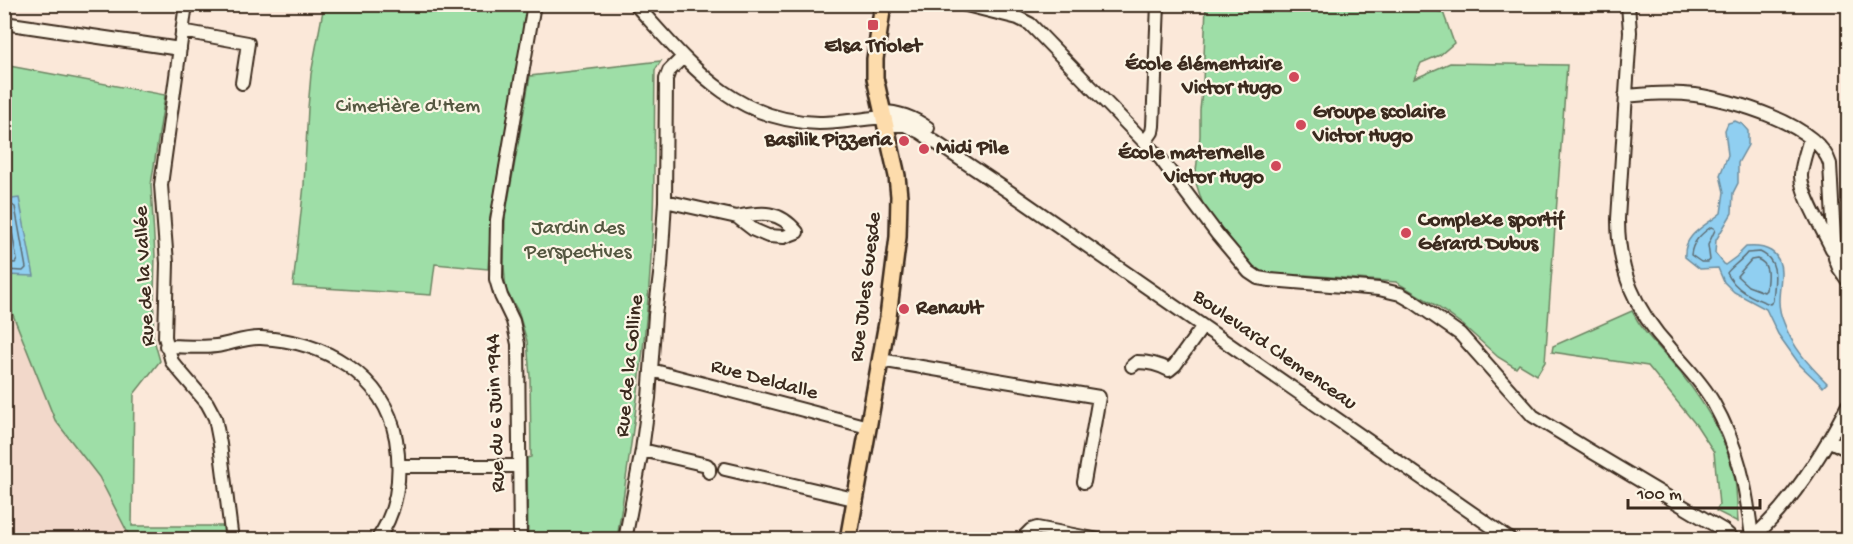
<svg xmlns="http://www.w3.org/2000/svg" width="1853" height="544" font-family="'Gochi Hand',sans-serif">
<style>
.built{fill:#f2d8ca}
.green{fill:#9edea7;stroke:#6c8462;stroke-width:1.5}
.water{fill:#90cff1;stroke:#6e8d9d;stroke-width:1.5}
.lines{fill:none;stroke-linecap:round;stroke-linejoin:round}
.shore{stroke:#5d6c72;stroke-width:1.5}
.minor-casing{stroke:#3b2a1e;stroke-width:16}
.major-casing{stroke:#3b2a1e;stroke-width:20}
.minor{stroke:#fcf5e5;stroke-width:12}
.major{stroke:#fddcac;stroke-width:15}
.poi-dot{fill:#d1495b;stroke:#fcf5e5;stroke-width:2}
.labels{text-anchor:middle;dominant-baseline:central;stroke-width:4.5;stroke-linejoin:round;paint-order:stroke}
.poi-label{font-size:21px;font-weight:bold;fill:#3b2a1e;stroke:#fcf5e5;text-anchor:start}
.park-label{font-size:21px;fill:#545740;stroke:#fcf5e5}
.street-label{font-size:21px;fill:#3b2a1e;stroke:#fcf5e5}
</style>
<rect width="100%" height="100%" fill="#fbe8d9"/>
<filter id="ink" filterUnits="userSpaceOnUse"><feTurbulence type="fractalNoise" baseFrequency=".0167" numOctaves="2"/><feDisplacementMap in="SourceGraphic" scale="12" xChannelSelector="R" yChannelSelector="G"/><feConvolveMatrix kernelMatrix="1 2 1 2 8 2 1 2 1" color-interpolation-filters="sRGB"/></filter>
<g filter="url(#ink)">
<path class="built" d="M4 304 9 305 55 420 99 477 131 539H5Z"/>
<path class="green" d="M1378 4 1443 12 1454 43 1440 55 1421 63 1414 79 1450 63 1567 65 1545 362 1537 375 1519 364 1516 368 1498 357 1463 325 1435 305 1396 282 1305 275 1263 276 1244 261 1204 208 1195 180 1200 136V110L1203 82 1206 5Z
M324 5H528L492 208 488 269 435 264 431 295 293 286 304 185 308 108 311 74Z
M661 61 655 70C654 127 655 183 652 240 647 340 632 440 617 539H528L527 458 531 457 530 377 527 341 518 311 506 290 504 266 505 218 530 76Z
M4 65 165 95 151 185 155 256 153 336 160 361 134 394 132 526H224L225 539H131L99 477 55 420 9 305 5 304Z
M1632 311C1642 331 1654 342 1669 359 1699 394 1726 433 1735 480 1737 494 1737 508 1738 522L1716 511 1719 505 1714 452 1697 426 1648 366 1552 352 1553 346Z"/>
<path class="water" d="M1735 121 1742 124 1748 131V145L1738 163V183L1733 193 1732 213 1716 240 1715 253 1725 265 1736 257 1746 247C1765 245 1781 251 1781 273 1781 282 1779 292 1779 301 1779 308 1781 316 1784 323 1793 348 1809 365 1827 383L1823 387 1800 365 1778 334 1766 309 1734 292 1724 282 1718 268 1700 269 1685 257C1683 234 1706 226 1721 213L1724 192 1720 175 1728 155 1725 130 1728 123Z
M19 198 34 276 5 275V200Z"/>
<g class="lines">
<path class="shore" d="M4 206 12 205 15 207 26 268 23 271 4 270
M4 213 9 215 17 260 15 263 4 262
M1711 227 1714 228 1715 230 1708 245 1710 260 1708 262H1701L1691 255C1692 242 1701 234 1711 227Z
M1760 252C1781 261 1774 283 1773 301L1770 304C1753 298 1735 290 1727 273 1729 269 1742 260 1747 253Z
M1757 259C1771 264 1767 278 1766 290L1764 292 1748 286 1737 276 1751 260Z"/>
<g class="minor-casing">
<path id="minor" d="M186 4 161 185 167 263 165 337 172 362 207 403 215 418 220 444 232 540
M635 4C689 63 731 121 819 123 840 123 862 119 883 117
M962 4 1018 18 1030 24 1160 158 1217 234 1249 272 1258 278 1270 280 1379 289 1400 294 1414 302 1460 334 1533 416 1587 449 1723 530 1734 540
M1628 4 1630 32 1618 219C1618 271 1635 310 1670 348 1685 366 1701 381 1713 402 1739 448 1746 486 1752 538
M4 23 180 49
M182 31 248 43 242 83
M1625 96C1648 94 1672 92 1695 95 1732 100 1818 124 1830 164L1835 258 1839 268 1848 281
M882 112C900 112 914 118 928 128
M885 125H905L920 132 1014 195 1511 540
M1810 138C1807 150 1802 162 1801 175 1800 192 1824 232 1832 249
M1145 142 1152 132 1153 126 1158 4
M665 201 737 217 754 230 768 236 784 237 797 232C779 210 762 212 737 217
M166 346C182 346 200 348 216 346 231 344 246 337 261 338 323 341 384 374 396 439 402 475 398 510 377 540
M880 360 1099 397 1084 482
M1132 366 1137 362C1149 362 1158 364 1169 370L1175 365 1203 326
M651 370 868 427
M1828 440 1848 450
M642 450 707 465 709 468V472
M400 466H519
M725 469 854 499
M520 540 518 344 513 321 501 296 496 279 497 220 534 4
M625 540 642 450 649 398 655 315 661 267 665 201 666 79 669 71 683 57
M1021 540 1031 530 1037 528 1099 540
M1750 540C1790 506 1824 451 1848 405"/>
</g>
<g class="major-casing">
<path id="major" d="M848 540 888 317 898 237 899 196 897 176 875 78V59L883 4"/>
</g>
<use href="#minor" class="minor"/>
<use href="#major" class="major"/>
</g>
</g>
<g class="poi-dot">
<rect x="867" y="19" width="12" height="12" rx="3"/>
<circle cx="1294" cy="77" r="6"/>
<circle cx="1301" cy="125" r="6"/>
<circle cx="904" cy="141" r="6"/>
<circle cx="924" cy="149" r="6"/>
<circle cx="1276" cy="166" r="6"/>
<circle cx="1406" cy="233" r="6"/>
<circle cx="904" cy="309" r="6"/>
</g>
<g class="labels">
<g class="poi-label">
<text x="873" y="47" text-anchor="middle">Elsa Triolet</text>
<text x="1282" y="65" text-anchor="end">École élémentaire<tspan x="1282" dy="24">Victor Hugo</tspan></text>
<text x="1313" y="113">Groupe scolaire<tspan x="1313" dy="24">Victor Hugo</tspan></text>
<text x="892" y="141" text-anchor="end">Basilik Pizzeria</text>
<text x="936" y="149">Midi Pile</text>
<text x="1264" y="154" text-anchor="end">École maternelle<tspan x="1264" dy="24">Victor Hugo</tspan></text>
<text x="1418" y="221">Complexe sportif<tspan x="1418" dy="24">Gérard Dubus</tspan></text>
<text x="916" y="309">Renault</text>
</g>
<g class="park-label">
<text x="408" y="107">Cimetière d'Hem</text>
<text x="578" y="229">Jardin des<tspan x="578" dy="24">Perspectives</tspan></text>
</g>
<g class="street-label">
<text transform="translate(146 276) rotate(-93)">Rue de la Vallée</text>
<text transform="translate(867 287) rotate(-83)">Rue Jules Guesde</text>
<text transform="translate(1274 351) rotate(35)">Boulevard Clemenceau</text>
<text transform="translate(631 366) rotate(-84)">Rue de la Colline</text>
<text transform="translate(764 381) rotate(15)">Rue Deldalle</text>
<text transform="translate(497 413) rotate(-92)">Rue du 6 Juin 1944</text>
</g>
</g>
<rect width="1853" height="544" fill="none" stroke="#fcf5e5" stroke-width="24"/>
<rect x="12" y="12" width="1829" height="520" fill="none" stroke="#3b2a1e" stroke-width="2" filter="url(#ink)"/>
<path d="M1628 499v9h132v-9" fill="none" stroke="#3b2a1e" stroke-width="3"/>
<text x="1637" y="499" font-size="18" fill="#3b2a1e" stroke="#fcf5e5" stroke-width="4.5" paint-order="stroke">100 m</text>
</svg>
